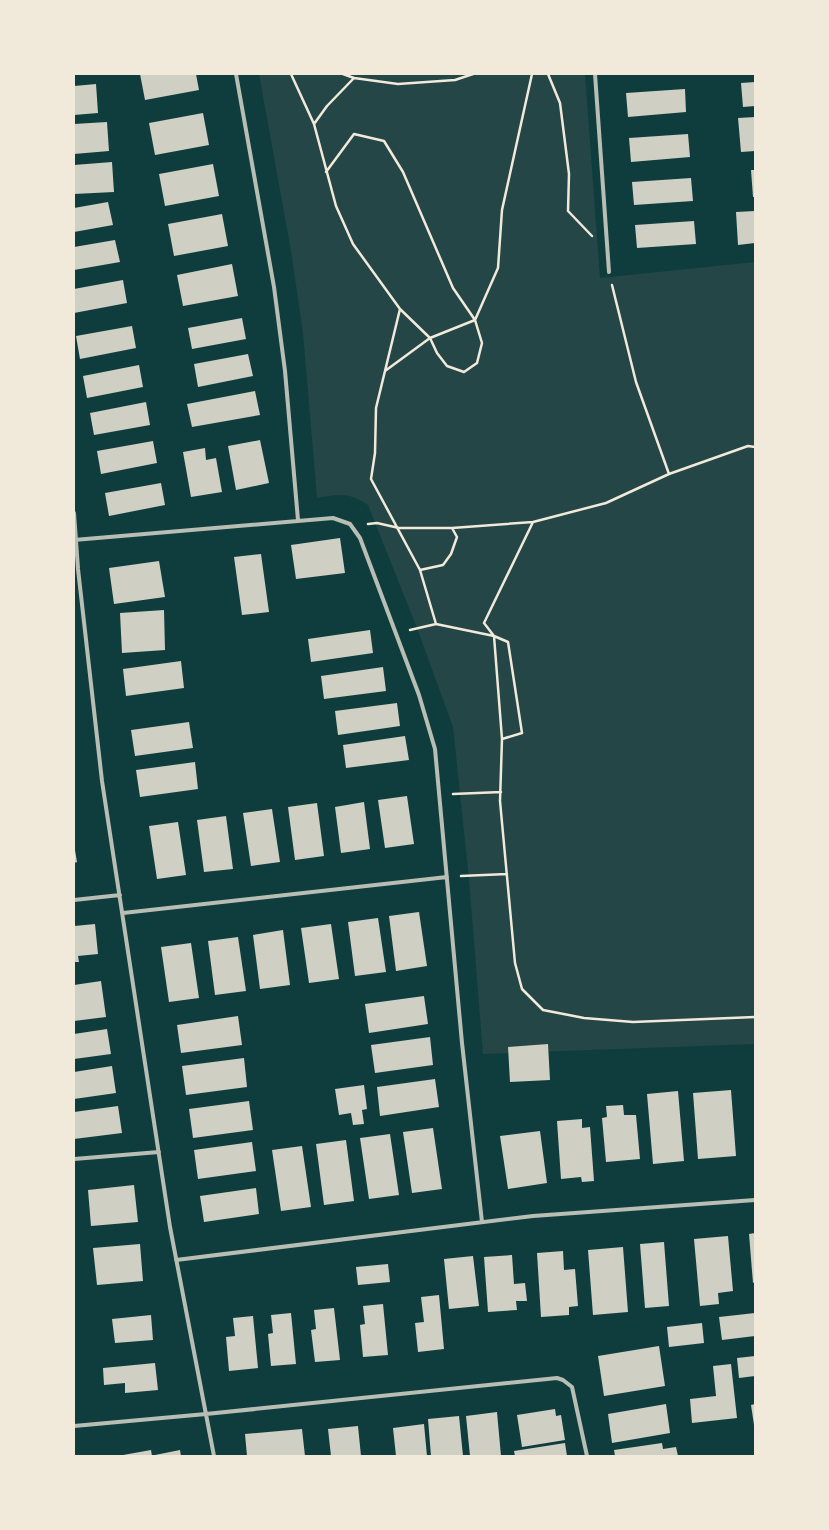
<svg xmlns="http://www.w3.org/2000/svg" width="829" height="1530" font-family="Helvetica,sans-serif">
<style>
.green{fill:#244646}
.building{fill:#cfcfc3}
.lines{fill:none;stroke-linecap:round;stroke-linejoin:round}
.path{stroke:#f1e9da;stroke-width:2.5}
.minor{stroke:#b8beb3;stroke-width:4}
</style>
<rect width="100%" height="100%" fill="#0f3d3e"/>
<path class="green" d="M259 74H585L600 278 755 262V1044L483 1054 469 879 453 727 417 628 368 505C349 492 339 494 317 498L303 333 291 251Z"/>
<path class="building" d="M140 74H196L199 90 145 100Z
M755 82V106L743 107 741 83Z
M96 84 98 113 74 115V86Z
M685 89 686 112 628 117 626 93Z
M203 113 209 145 155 155 149 123Z
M755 117V151L741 152 738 118Z
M107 122 109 151 74 154V124Z
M688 134 690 157 631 162 629 138Z
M112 162 114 192 74 194V165Z
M213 164 219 196 165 206 159 174Z
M751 170H755V197H753Z
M691 178 693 201 634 205 632 182Z
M108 202 113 225 74 232V208Z
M755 211V243L738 245 736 212Z
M222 214 228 246 174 256 168 224Z
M694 221 696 244 637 248 635 225Z
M115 240 120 262 74 270V247Z
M232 264 238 296 183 306 177 275Z
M123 280 127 303 74 313V289Z
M242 318 246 339 192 349 188 328Z
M132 326 136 348 80 359 76 336Z
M248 354 253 376 198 387 194 364Z
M139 365 143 387 87 398 83 376Z
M255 391 260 415 192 427 187 404Z
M146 402 150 425 94 435 90 413Z
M260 440 269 483 236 490 228 446Z
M153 441 157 463 101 474 97 451Z
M205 448 206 460 216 458 222 492 191 497 183 452Z
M161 483 165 505 109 516 105 493Z
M340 538 345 573 296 579 291 545Z
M261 554 269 612 242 615 234 557Z
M159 561 165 597 114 604 109 568Z
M164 610 165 650 122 653 120 613Z
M370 630 373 653 311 662 308 639Z
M181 661 184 688 126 696 123 669Z
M383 667 386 691 324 699 321 676Z
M397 703 400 726 338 735 335 711Z
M189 722 193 748 135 756 131 730Z
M405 736 409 760 346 768 343 745Z
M195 762 198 789 140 797 136 770Z
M407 796 414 844 385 848 378 800Z
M364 802 370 849 341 853 335 807Z
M317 803 324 856 295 860 288 807Z
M272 809 280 862 251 866 243 813Z
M226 816 233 869 204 872 197 820Z
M178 822 186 875 157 879 149 826Z
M74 844 77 862 74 863Z
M419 912 427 966 396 971 389 916Z
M378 918 386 972 355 976 348 922Z
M95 924 98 954 78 956 79 962H74V926Z
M331 924 339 979 309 983 301 928Z
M283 930 290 985 260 989 253 935Z
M238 937 246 991 215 995 208 941Z
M191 943 199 998 169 1002 161 947Z
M101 981 106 1017 74 1021V985Z
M424 996 428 1024 369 1033 365 1004Z
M238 1016 242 1045 181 1053 177 1025Z
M107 1029 111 1054 74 1059V1034Z
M430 1037 433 1065 375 1073 371 1045Z
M548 1044 550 1080 510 1082 508 1047Z
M244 1058 247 1087 186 1095 182 1066Z
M112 1066 116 1093 74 1099V1072Z
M435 1079 439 1107 380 1116 377 1087Z
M364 1085 367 1109 362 1110 364 1124 353 1125 351 1113 339 1115 335 1089Z
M731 1090 736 1156 698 1159 693 1093Z
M678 1091 684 1161 653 1164 647 1094Z
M249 1101 253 1130 193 1138 189 1109Z
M623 1105 624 1115H636L640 1159 606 1162 602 1118 607 1117 606 1106Z
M118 1106 122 1133 74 1139V1112Z
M582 1119V1128L590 1127 594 1181 582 1182 581 1177 561 1179 557 1121Z
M433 1128 442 1189 412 1193 403 1132Z
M540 1131 547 1183 508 1189 500 1136Z
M390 1134 399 1195 369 1199 360 1138Z
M346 1140 354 1201 324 1205 316 1144Z
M252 1142 256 1171 198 1179 194 1150Z
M302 1146 311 1207 281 1211 272 1150Z
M134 1185 138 1222 91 1226 88 1190Z
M256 1188 259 1214 204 1222 200 1196Z
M755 1233V1282L753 1283 749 1234Z
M728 1236 733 1291 718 1293 719 1304 700 1306 694 1239Z
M664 1242 669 1306 645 1308 640 1244Z
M140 1244 143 1281 97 1285 93 1248Z
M623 1247 628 1312 593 1315 588 1250Z
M563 1251 564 1270 575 1269 578 1306 569 1307V1315L541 1317 537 1253Z
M512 1255 514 1284 525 1283 527 1301H516L517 1310 488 1312 484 1257Z
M473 1256 479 1306 449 1309 444 1259Z
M388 1264 390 1282 358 1285 356 1267Z
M439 1295 444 1349 418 1352 415 1323 424 1322 421 1297Z
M383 1304 388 1355 363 1357 360 1325 365 1324 363 1306Z
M334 1308 340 1360 315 1362 311 1330 316 1329 314 1310Z
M291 1313 296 1364 271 1366 268 1334 273 1333 271 1315Z
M755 1313V1336L722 1340 719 1317Z
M151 1315 153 1340 115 1343 112 1319Z
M253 1316 258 1368 229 1371 226 1337 235 1336 233 1318Z
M702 1323 704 1343 669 1347 667 1327Z
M659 1346 665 1386 604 1396 598 1356Z
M755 1356V1376L739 1378 737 1358Z
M155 1363 158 1390 125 1393V1383L104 1385 103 1368Z
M731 1364 737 1418 692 1423 690 1399 716 1396 713 1366Z
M666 1404 670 1433 612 1443 608 1414Z
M755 1404V1425H754L751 1405Z
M555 1409 556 1416 561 1415 565 1440 522 1447 517 1415Z
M497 1412 501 1456H470L466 1416Z
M459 1416 463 1456H431L428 1419Z
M424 1424 427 1456H396L393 1428Z
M358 1426 361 1456H331L328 1429Z
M302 1429 305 1456H247L245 1434Z
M565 1443 567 1456H515L514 1451Z
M662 1443 663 1449 676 1447 678 1456H615L614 1450Z
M151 1450 152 1456H123V1455Z
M180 1450 181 1456H155V1455Z"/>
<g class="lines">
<path class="path" d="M291 74 314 124 336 206 353 244 400 309 385 371
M343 74 354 78
M548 74 560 103 569 174 568 211 592 236
M314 124 327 106 354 78 398 84 455 80 473 74
M326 172 354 134 384 141 403 172 453 288 475 320 482 343 477 363 464 372 447 366 437 353 430 338 400 309
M612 285 636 382 669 474
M368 524 377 523 399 528H452L533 522 606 503 669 474 748 446 755 447
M420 570 443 565 451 554 457 537 452 528
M436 624 420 570 371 479 375 453 376 408 385 371 430 338 475 320 498 268 502 210 532 74
M410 630 436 624 494 636 502 739 500 801 515 963 522 989 543 1010 584 1018 633 1022 755 1017
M502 739 522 733 508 642 494 636 484 623 533 522
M453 794 501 792
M461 876 507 874"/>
<path class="minor" d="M236 74 274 287 285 371 298 520
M595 74 609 272
M74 513 78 569 102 781 170 1227 214 1456
M74 540 333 518 350 524 360 538 419 695 435 749 462 1043 482 1222
M74 900 120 895
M123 913 447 877
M74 1159 159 1152
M176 1260 533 1216 755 1200
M74 1426 206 1414 557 1378 563 1380 572 1387 587 1456"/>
</g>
<rect width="829" height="1530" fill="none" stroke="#f1e9da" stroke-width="150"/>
</svg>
